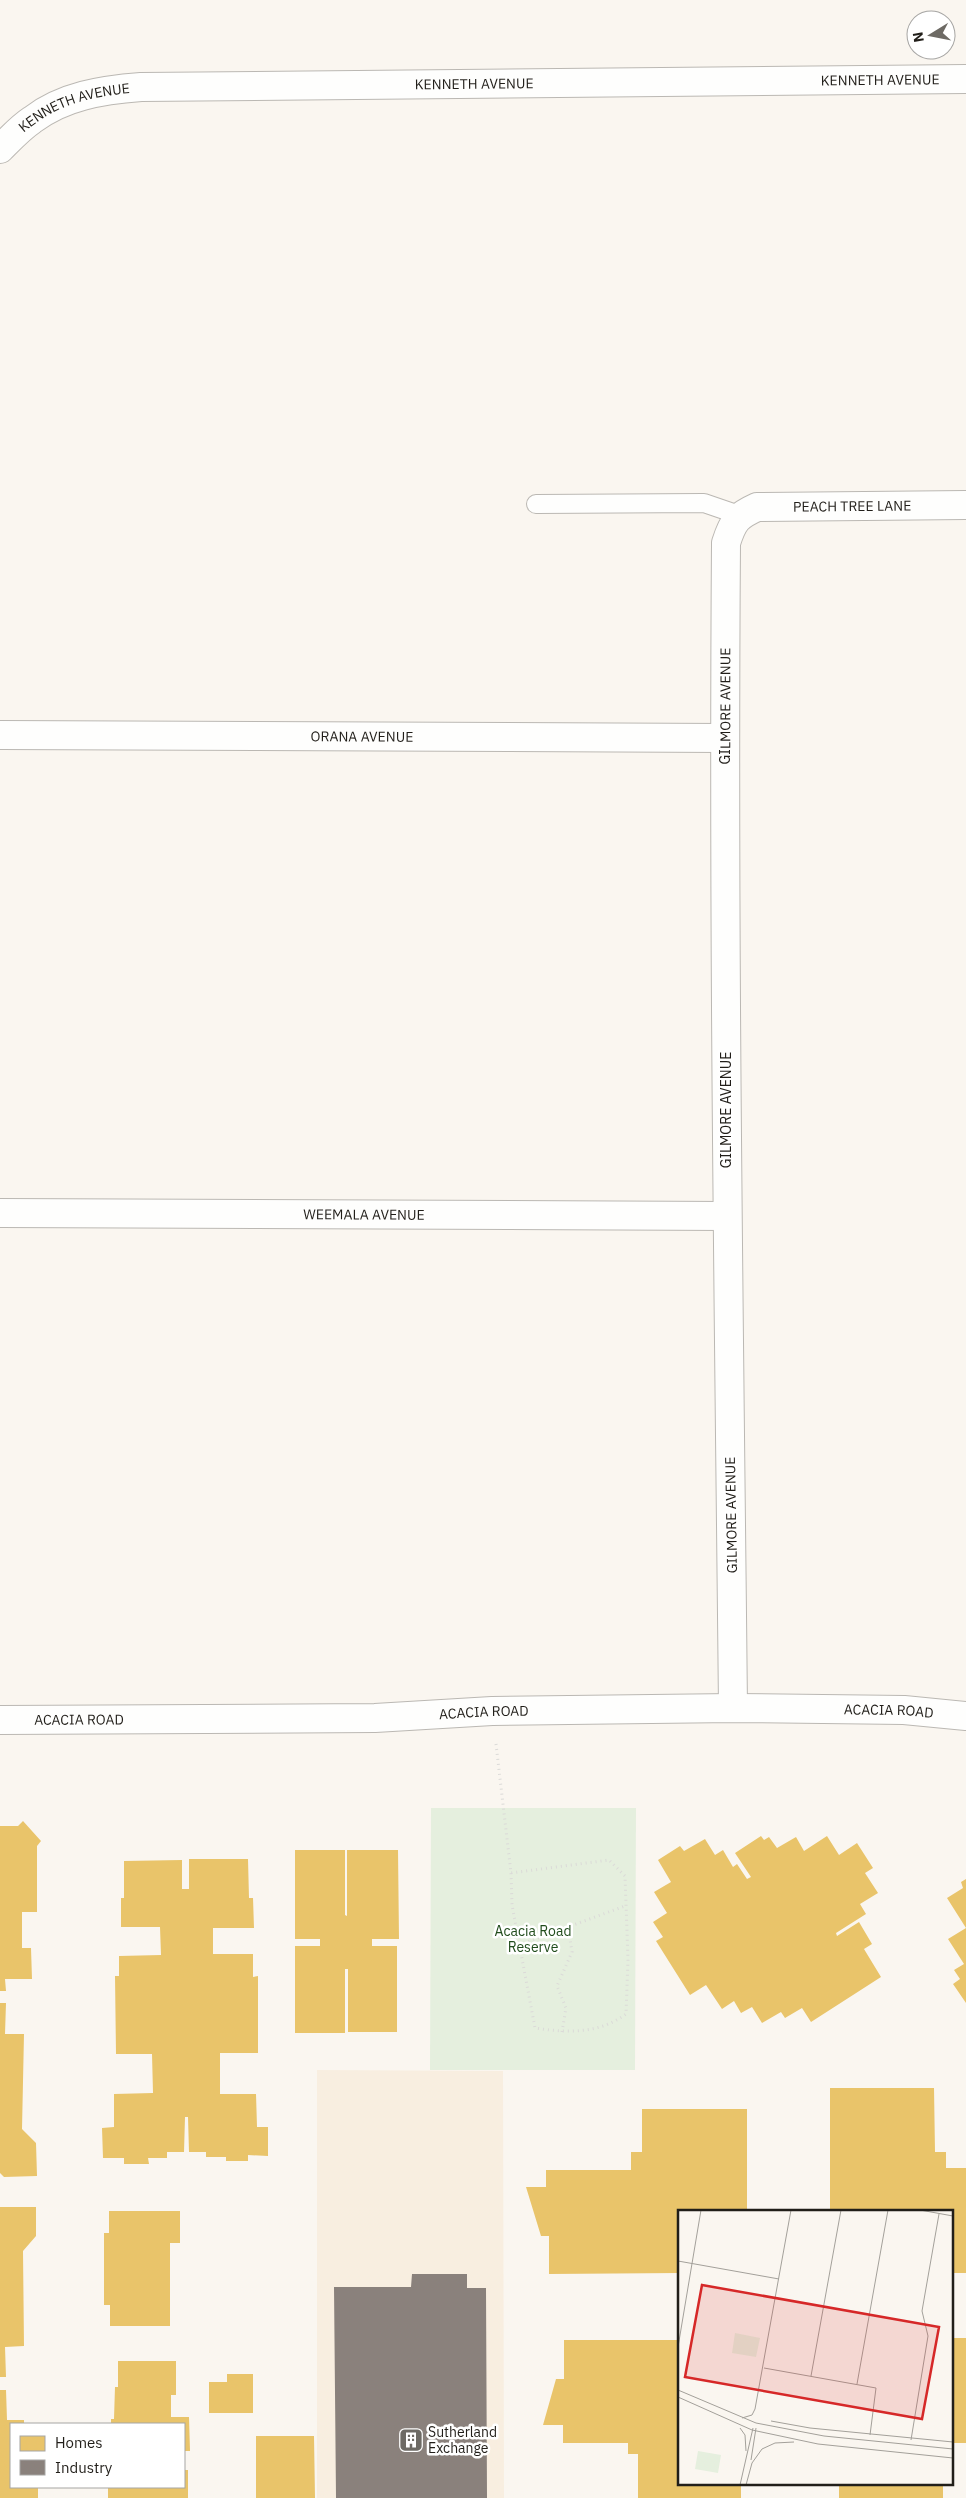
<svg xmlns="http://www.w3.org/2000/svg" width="966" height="2498" font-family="'IBM Plex Sans',sans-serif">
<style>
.built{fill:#f8eee0}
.green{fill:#e5efde}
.homes{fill:#e9c46a}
.industry{fill:#8a817c}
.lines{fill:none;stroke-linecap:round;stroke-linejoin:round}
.service-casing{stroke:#bbb8b3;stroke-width:20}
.minor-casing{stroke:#bbb8b3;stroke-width:30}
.path{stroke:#dbdad8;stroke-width:3;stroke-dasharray:1 4;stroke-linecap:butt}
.service{stroke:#fefefd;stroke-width:18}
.minor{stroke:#fefefd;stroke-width:28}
.labels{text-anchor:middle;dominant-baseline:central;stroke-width:5;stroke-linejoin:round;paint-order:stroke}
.street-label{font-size:14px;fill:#211e19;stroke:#fff}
.park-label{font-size:14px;fill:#224d1d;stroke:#fff}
.poi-label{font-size:14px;fill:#211e19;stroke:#fff;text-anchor:start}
.inset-road{fill:none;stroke:#a3a09a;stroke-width:1}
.view{fill:#d62828;fill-opacity:0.15;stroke:#d62828;stroke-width:2.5}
.inset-edge{fill:none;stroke:#211e19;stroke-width:2.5}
</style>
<rect width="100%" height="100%" fill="#faf6f0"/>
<path class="built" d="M317 2070 503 2071 504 2498H317Z"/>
<path class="green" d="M431 1808H636L635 2070H430Z"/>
<path class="homes" d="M23 1821 41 1841 37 1846V1912H22V1948H31L32 1979H5L6 1991H0V1826H18Z
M761 1836 764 1840 769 1837 777 1848 796 1837 804 1851 827 1836 839 1855 857 1843 873 1868 865 1873 878 1893 860 1904 866 1914 836 1933 837 1936 859 1922 872 1944 864 1949 881 1977 811 2022 802 2008 785 2018 781 2012 762 2023 752 2007 741 2013 734 2001 722 2009 706 1985 690 1995 656 1941 663 1937 653 1922 667 1913 654 1892 671 1882 658 1860 680 1846 684 1851 705 1839 715 1855 723 1850 733 1867 737 1864 747 1879 751 1877 735 1853Z
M295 1850H345V1915L347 1916V1850H398L399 1939H372V1946H397V2032H348V1969H345V2033H295V1946H320V1939H295Z
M189 1859H248L249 1898H253L254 1928H213V1954H253V1977L258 1976V2053H220V2094H256L257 2127H268V2156L248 2155V2161H226V2157H206V2152H189L188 2117H185L184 2152H167V2158H148L149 2164H124V2158H103L102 2128 114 2127V2094L153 2093 152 2054H116L115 1976H119V1956L161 1955 160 1927H121V1898H124V1861L182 1860V1889H189Z
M966 1879V2003L953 1984 960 1979 954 1970 964 1964 948 1939 966 1928 947 1898 963 1888 961 1882Z
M0 2003H6L5 2034H24L22 2129 36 2143 37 2176 4 2177 0 2173Z
M830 2088H934L935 2152H946V2168H966V2273H952V2212H830Z
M642 2109H747V2212H680V2273L549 2274V2236H541L526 2187H546V2170H631V2152H642Z
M0 2207H36V2236L23 2251 24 2346 5 2347 6 2377H0Z
M109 2211H180V2243H170V2326H110V2305H104V2233H109Z
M952 2338H966V2443H952Z
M564 2340H680V2484H741V2498H638V2454H628V2443H563V2425H543L556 2379H564Z
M118 2361H176V2395H171V2417H189L190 2451H184V2424H111V2419H114L115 2387H118Z
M227 2374H253V2413H209V2382H227Z
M0 2390H6L7 2420H24V2424H11V2487H38V2498H0Z
M256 2436H314L315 2498H256Z
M184 2470H188V2498H108V2487H184Z
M839 2484H943V2498H839Z"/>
<path class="industry" d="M412 2274H467V2288H486L487 2498H336L334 2287H411Z"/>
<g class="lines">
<g class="service-casing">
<path id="service" d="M536 504 704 503 739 515"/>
</g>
<g class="minor-casing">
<g id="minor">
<path id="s1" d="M0 149C10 139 20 128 32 120 63 96 102 90 141 87L966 79"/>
<path id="s2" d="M0 735 725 738"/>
<path id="s3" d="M0 1213 727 1216"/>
<path id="s4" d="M733 1708C729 1320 723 932 726 543 733 521 737 516 757 507L966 505"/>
<path id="s5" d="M0 1720 375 1718 492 1711 733 1708 904 1710 966 1716"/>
</g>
</g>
<path class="path" d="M496 1744 511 1873 512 1905 535 2028C567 2033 599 2034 626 2014L628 1960 625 1876 609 1860 511 1873
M519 1945 625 1906
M562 2032 566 2008 557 1986 572 1952 568 1927"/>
<use href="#service" class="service"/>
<use href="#minor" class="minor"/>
</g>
<defs>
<g id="building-square" transform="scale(1.25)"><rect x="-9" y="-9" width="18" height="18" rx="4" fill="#6d6a64" stroke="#fff"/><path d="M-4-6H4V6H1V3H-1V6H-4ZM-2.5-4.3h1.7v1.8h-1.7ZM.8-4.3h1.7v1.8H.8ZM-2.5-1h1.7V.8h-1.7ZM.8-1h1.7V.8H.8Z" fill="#fff"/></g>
</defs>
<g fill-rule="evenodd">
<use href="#building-square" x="411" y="2440"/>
</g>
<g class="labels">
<g class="street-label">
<text stroke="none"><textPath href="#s1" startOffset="898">KENNETH AVENUE</textPath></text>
<text stroke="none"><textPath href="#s1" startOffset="492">KENNETH AVENUE</textPath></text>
<text stroke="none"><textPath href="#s1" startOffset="88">KENNETH AVENUE</textPath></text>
<text stroke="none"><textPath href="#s4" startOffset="1310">PEACH TREE LANE</textPath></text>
<text stroke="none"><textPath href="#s4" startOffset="1002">GILMORE AVENUE</textPath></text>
<text stroke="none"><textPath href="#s2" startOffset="362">ORANA AVENUE</textPath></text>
<text transform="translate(726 1110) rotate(-90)">GILMORE AVENUE</text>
<text stroke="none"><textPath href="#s3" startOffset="364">WEEMALA AVENUE</textPath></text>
<text transform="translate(731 1515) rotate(-91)">GILMORE AVENUE</text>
<text stroke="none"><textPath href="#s5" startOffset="889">ACACIA ROAD</textPath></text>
<text stroke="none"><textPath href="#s5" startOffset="484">ACACIA ROAD</textPath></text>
<text stroke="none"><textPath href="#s5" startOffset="79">ACACIA ROAD</textPath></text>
</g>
<g class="park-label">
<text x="533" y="1931">Acacia Road<tspan x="533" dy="16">Reserve</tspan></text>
</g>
<g class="poi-label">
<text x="428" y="2432">Sutherland<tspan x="428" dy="16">Exchange</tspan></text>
</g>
</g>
<g transform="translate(678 2210)">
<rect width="275" height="275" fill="#faf6f0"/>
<path d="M57 123 82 128 78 147 54 143ZM20 241 43 245 40 263 17 259Z" fill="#e5efde"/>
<path class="inset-road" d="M242 0 275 6M0 51 101 69M0 137 23 0M86 158 198 178 192 225M133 166 163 0M179 174 210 0M0 180 78 213M0 187 74 220M77 199 113 0M64 208 74 205 77 199M93 211 132 218 275 232M78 213 146 226 275 239M62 218 67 225 68 241M74 220 140 234 275 248M233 230 250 126 244 101 261 4M73 250 78 218M62 275 75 218M68 275 74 253 84 239 97 233 116 232"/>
<path class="view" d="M24 75 261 117 244 209 7 167Z"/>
<rect width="275" height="275" class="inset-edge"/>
</g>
<rect x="10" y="2423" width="175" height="65" fill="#ffffff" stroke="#a6a5a3"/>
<rect x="20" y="2436" width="25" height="15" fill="#e9c46a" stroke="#a6a5a3"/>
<text x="55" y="2448" font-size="15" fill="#211e19">Homes</text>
<rect x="20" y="2460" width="25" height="15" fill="#8a817c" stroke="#a6a5a3"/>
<text x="55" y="2473" font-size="15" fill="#211e19">Industry</text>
<g transform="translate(931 35) rotate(260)"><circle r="24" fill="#ffffff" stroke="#a6a5a3"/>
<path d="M0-4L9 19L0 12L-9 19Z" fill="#6d6a64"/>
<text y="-8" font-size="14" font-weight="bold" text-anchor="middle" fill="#211e19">N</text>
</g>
</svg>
